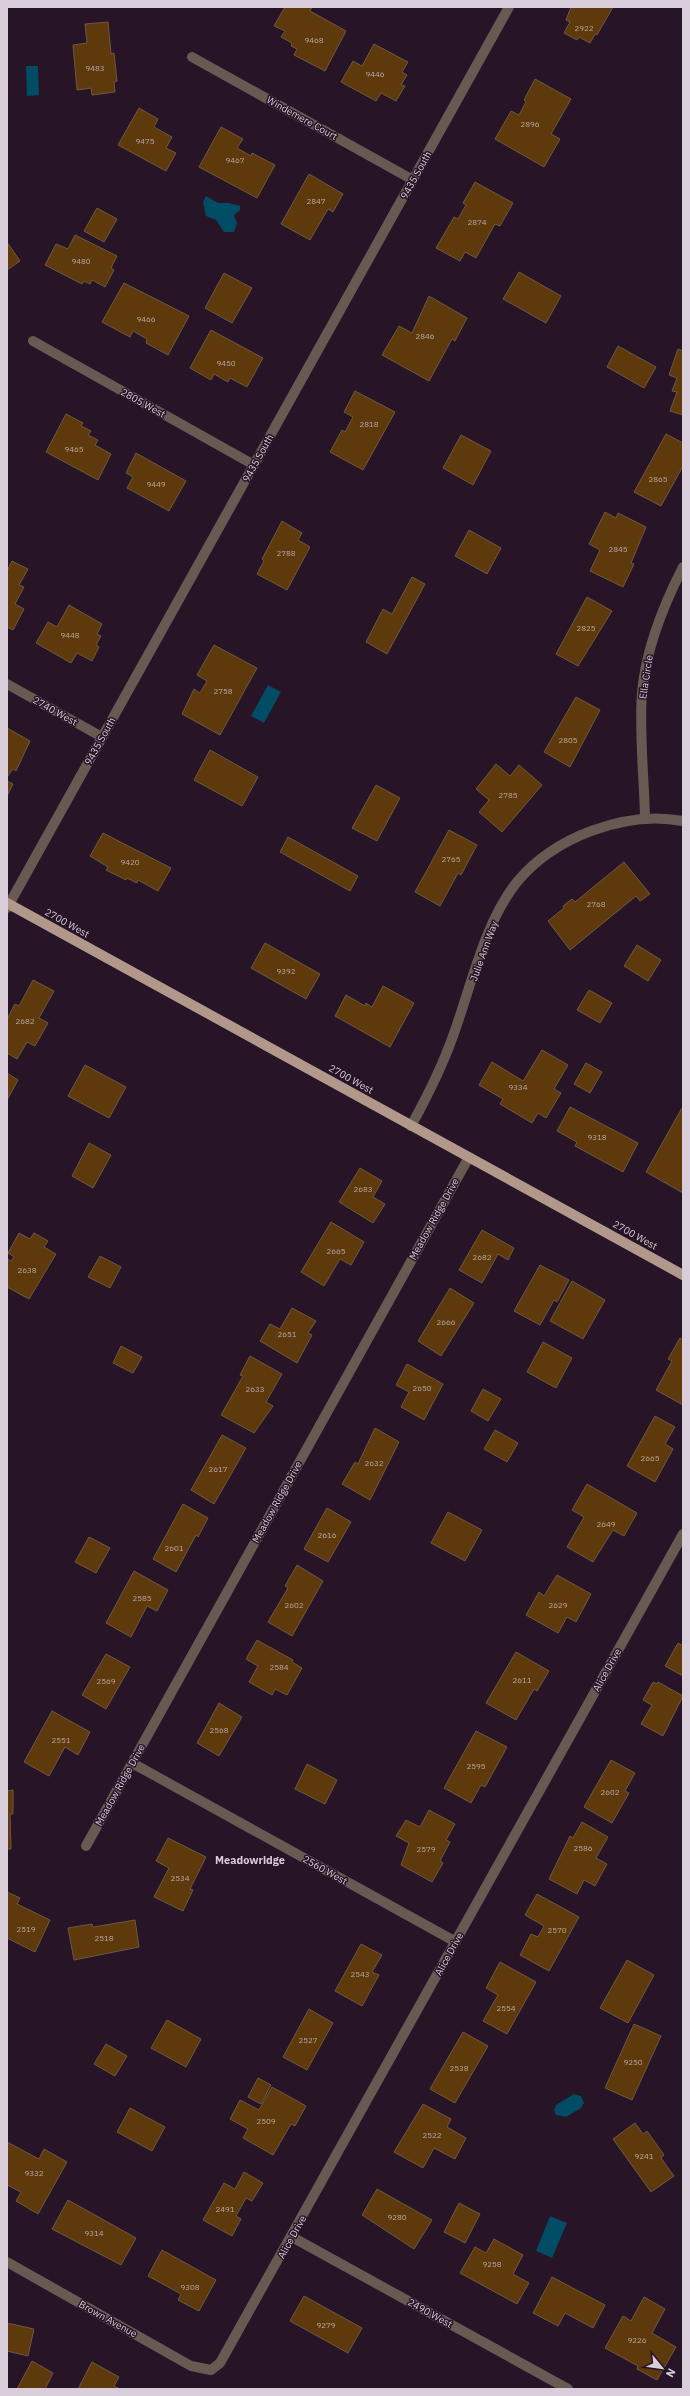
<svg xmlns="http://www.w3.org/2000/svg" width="690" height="2396" font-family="'IBM Plex Sans',sans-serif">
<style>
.water{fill:#014c65}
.building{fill:#5d390c;stroke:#6e5942}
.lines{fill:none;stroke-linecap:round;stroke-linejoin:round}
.minor{stroke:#665a53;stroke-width:10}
.major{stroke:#b2988a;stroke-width:10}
.labels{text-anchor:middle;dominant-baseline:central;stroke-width:3;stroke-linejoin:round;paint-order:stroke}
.number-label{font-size:8px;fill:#bba8a6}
.street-label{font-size:10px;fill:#dacdda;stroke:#271427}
.neighbourhood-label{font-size:11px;font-weight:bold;fill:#dacdda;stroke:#271427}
</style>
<rect width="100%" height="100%" fill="#271427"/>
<path class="water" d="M26 66H38L39 95 27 96Z
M206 196 218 203H229L240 206V210L234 215 237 223 234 232H224L216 220 206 216 203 202Z
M268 685 281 692 264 723 251 716Z
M574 2094 581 2096 584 2103 581 2108 566 2117 556 2115 554 2110 556 2105Z
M550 2216 567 2223 552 2258 536 2251Z"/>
<path class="building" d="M285 7H312L310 11 346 31 325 71 294 55 297 49 291 46 292 43 281 37 285 31 274 26Z
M571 7H613L597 35 595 34 590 43 579 37 577 40 564 33 570 22 566 20Z
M108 22 111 54 114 53 117 81 114 82 115 92 92 95 91 88 77 90 73 45 87 43 85 24Z
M374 44 408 62 402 72 407 75 401 85 405 86 396 101 381 93 376 101 341 82 353 61 362 66Z
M535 79 571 99 551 134 560 139 544 167 495 139 511 111 519 115 526 102 524 100Z
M139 108 158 119 154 127 172 137 166 148 176 153 166 171 118 145Z
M221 127 243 139 237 148 251 156 252 153 275 165 257 198 199 167Z
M309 174 343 194 333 212 328 209 310 240 281 224Z
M475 182 513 203 500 226 495 224 476 258 465 252 460 261 436 248 454 217 458 219 466 205 463 203Z
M97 208 117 219 104 242 84 231Z
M75 235 117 256 111 268 114 270 105 287 92 280 90 284 84 281 82 284 45 265 56 244 68 249Z
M7 242 20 261 7 270Z
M519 272 561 296 546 323 503 299Z
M224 273 252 288 232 323 205 308Z
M124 283 189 316 168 355 146 343 147 339 133 331 130 337 102 322Z
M429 296 467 318 455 341 452 339 429 381 382 355 399 326 412 333Z
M211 330 263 358 247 387 230 378 228 382 214 374 211 380 190 368Z
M618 346 656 367 644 388 607 367Z
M678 349 683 351V415L670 411 677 392 672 391 677 378 669 375Z
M355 391 395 412 363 470 330 452 342 430 345 432 353 417 344 412Z
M66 414 83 423 81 426 91 431 88 435 98 440 95 445 111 454 98 480 46 452Z
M666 434 683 443V466L661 506 634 492Z
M461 435 491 451 473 485 443 468Z
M136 453 186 481 169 511 127 488 133 477 126 473Z
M605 512 616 518 618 513 646 527 631 563 634 564 623 587 590 571 600 550 589 544Z
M282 521 302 533 298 540 310 547 287 590 257 574 264 561 262 559Z
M469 530 501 548 487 574 455 556Z
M12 561 28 569 19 585 24 587 15 604 24 609 13 630 7 627V571Z
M412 577 425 584 387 654 366 642 383 609 392 614Z
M587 597 612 611 578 666 556 654Z
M69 605 102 624 97 634 101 636 96 645 99 647 92 661 77 653 71 663 36 643 48 622 57 627Z
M214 645 257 668 220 735 182 714 194 689 200 693 207 681 197 675Z
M576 697 600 710 570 767 544 752Z
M7 728 30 741 16 771 13 769 7 777Z
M210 750 258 777 242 806 194 780Z
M496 764 510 776 519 765 542 785 502 832 479 812 489 800 476 789Z
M7 781 13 784 7 796Z
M376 785 400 798 377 841 352 828Z
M449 830 477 845 461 875 458 873 440 906 415 892Z
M103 833 171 868 158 891 138 880 137 883 127 878 126 880 106 870 108 867 90 856Z
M288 837 358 876 350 891 280 852Z
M624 862 650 894 640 901 636 896 570 950 548 921 564 908 563 906 572 899 575 902Z
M265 943 320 974 306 999 251 968Z
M637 945 661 960 648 981 624 966Z
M33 980 54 991 39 1018 48 1023 35 1046 27 1042 17 1059 7 1053V1019L15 1004 19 1006Z
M383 986 414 1003 390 1047 335 1016 346 995 365 1006 366 1003 372 1007Z
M589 990 612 1003 600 1023 577 1010Z
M542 1050 568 1065 554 1089 561 1093 546 1118 538 1113 532 1123 500 1104 503 1099 479 1085 492 1062 523 1081Z
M586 1063 602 1072 590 1093 574 1084Z
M85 1065 126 1087 109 1118 68 1096Z
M7 1073 18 1080 7 1100Z
M570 1107 638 1143 623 1172 575 1146 577 1142 557 1131Z
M682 1108H683V1193L646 1172Z
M89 1143 111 1155 93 1188 72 1176Z
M360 1168 382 1181 373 1197 385 1204 373 1223 339 1202Z
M331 1222 364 1242 351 1265 340 1259 324 1286 301 1272Z
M482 1230 514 1248 508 1260 498 1254 482 1283 459 1270Z
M19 1233 30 1239 34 1233 48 1241 44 1247 56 1254 29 1299 7 1287V1259L11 1261 14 1257 8 1253Z
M100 1256 121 1267 110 1288 88 1277Z
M540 1265 569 1280 557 1302 554 1300 540 1325 514 1311Z
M572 1281 605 1300 583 1339 550 1321Z
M450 1288 474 1303 441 1356 418 1341Z
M292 1308 316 1321 308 1333 312 1335 297 1363 260 1341 270 1324 280 1329Z
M680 1338 683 1340V1405L656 1390 672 1361 668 1359Z
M543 1342 572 1358 556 1388 527 1372Z
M121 1346 142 1357 133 1373 113 1363Z
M250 1356 282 1374 266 1402 273 1406 254 1433 221 1415 243 1376 240 1375Z
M407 1364 443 1384 424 1420 401 1407 409 1392 396 1385Z
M483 1389 501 1399 488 1421 471 1411Z
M655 1416 675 1427 665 1444 673 1449 655 1482 627 1466Z
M375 1428 399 1442 370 1500 342 1484 355 1462 358 1464Z
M495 1430 518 1443 507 1462 484 1449Z
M222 1435 246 1448 214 1504 191 1490Z
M587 1484 637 1513 624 1536 613 1530 593 1562 567 1547 584 1517 572 1510Z
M183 1504 208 1518 198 1537 196 1535 176 1572 153 1559Z
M327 1508 351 1522 328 1562 304 1549Z
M448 1512 482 1530 465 1561 431 1543Z
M89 1537 110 1548 96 1573 75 1562Z
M297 1565 323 1581 292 1636 268 1622 288 1588 285 1586Z
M134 1571 168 1590 157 1611 147 1606 131 1637 106 1623Z
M557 1575 591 1594 576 1622 567 1617 558 1633 526 1615 539 1592 544 1596Z
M257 1640 293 1660 292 1662 302 1668 287 1695 275 1689 272 1695 249 1682 258 1666 246 1659Z
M678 1643 683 1646V1676L665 1666Z
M516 1652 549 1671 537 1691 534 1689 516 1720 486 1703Z
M106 1654 130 1667 106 1709 82 1695Z
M653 1682 657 1684 658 1682 683 1696 663 1736 641 1724 652 1705 643 1700Z
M219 1703 242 1717 219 1756 197 1743Z
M52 1711 90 1732 78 1755 65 1747 49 1776 24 1762Z
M476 1731 507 1747 485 1787 481 1785 471 1803 444 1788Z
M611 1760 635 1773 625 1791 629 1793 612 1823 584 1807Z
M307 1764 337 1780 325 1804 295 1789Z
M13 1790V1814H10L11 1849H7V1791Z
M429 1810 455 1824 446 1840 450 1842 440 1861 443 1863 432 1882 401 1865 409 1843 396 1836 406 1820 420 1827Z
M582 1822 608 1837 596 1858 607 1864 595 1886 584 1880 577 1894 549 1879 570 1836 573 1838Z
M168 1838 206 1857 190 1889 193 1890 183 1911 154 1897 169 1868 156 1861Z
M7 1892 20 1898 17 1904 50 1920 35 1952 7 1938Z
M537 1894 579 1917 549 1971 520 1955 531 1934 538 1937 544 1926 525 1915Z
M135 1920 139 1947 74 1960 68 1928 92 1924 93 1927Z
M361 1944 382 1955 372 1972 379 1975 362 2006 335 1991Z
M627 1960 654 1975 628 2023 600 2008Z
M500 1962 536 1982 507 2034 483 2021 498 1995 486 1988Z
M309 2009 333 2023 307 2070 283 2057Z
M167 2020 201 2039 186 2067 151 2048Z
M634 2024 661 2036 632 2100 605 2088Z
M463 2032 488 2046 455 2103 430 2089Z
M106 2044 127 2056 115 2076 94 2064Z
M258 2078 271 2085 261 2104 248 2097Z
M272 2087 306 2106 295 2126 291 2124 273 2155 243 2138 248 2129 230 2119 240 2100 259 2110Z
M423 2104 451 2119 447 2127 466 2138 455 2159 434 2148 423 2168 394 2152Z
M130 2108 165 2127 152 2151 117 2132Z
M635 2123 643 2134 647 2131 664 2155 661 2158 674 2176 651 2192 613 2139Z
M7 2142 39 2159 44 2149 67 2162 38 2214 16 2201 21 2192 7 2185Z
M244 2172 263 2183 252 2201 246 2198 236 2216 241 2219 232 2236 203 2220 224 2183 235 2189Z
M377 2189 432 2220 414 2249 362 2215Z
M68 2200 136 2238 121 2265 52 2229Z
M459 2203 480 2214 465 2243 444 2232Z
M494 2239 523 2255 513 2274 529 2283 517 2304 460 2273 475 2247 486 2253Z
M162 2250 216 2280 199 2311 178 2300 181 2294 148 2276Z
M552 2277 605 2305 593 2328 565 2313 558 2326 533 2313Z
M304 2296 362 2328 348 2353 290 2321Z
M644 2297 665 2309 652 2333 676 2347 657 2380 637 2369 638 2366 605 2348 623 2316 631 2321Z
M7 2323 34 2329 28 2356 7 2351Z
M32 2361 53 2373 45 2389H17Z
M92 2362 119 2377 114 2386 120 2389H78Z"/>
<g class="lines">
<path class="minor" d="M192 57 413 180
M33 341 254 465
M7 684 102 737
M645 817C644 775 639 733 642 692 646 648 663 606 683 567
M7 908 509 7
M411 1126C427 1097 442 1067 453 1036 471 987 484 923 517 882 554 837 626 810 683 821
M132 1763 456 1942
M86 1846 469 1157
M292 2237 568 2389
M7 2262 191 2366 211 2370 220 2363 683 1534"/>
<path class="major" d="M7 903 683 1275"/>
</g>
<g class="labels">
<g class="number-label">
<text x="584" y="28">2922</text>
<text x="314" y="40">9468</text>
<text x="95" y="68">9483</text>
<text x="375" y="74">9446</text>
<text x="530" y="124">2896</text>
<text x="145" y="141">9475</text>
<text x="235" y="160">9467</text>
<text x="316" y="201">2847</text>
<text x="477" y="222">2874</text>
<text x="81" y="261">9480</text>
<text x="146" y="319">9466</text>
<text x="425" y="336">2846</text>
<text x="226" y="363">9450</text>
<text x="369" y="424">2818</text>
<text x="74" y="449">9465</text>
<text x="658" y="479">2865</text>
<text x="156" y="484">9449</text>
<text x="618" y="549">2845</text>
<text x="286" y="553">2788</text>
<text x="586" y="628">2825</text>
<text x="70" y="635">9448</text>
<text x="223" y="691">2758</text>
<text x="568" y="740">2805</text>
<text x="508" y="795">2785</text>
<text x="451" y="859">2765</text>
<text x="130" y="862">9420</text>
<text x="596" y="904">2768</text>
<text x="286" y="971">9392</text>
<text x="25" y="1021">2682</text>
<text x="518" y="1087">9334</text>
<text x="597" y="1137">9318</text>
<text x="363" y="1189">2683</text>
<text x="336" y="1251">2665</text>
<text x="482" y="1257">2682</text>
<text x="27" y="1270">2638</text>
<text x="446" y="1322">2666</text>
<text x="287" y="1334">2651</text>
<text x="422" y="1388">2650</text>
<text x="255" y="1389">2633</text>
<text x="650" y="1458">2665</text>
<text x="374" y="1463">2632</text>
<text x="218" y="1469">2617</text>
<text x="606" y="1524">2649</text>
<text x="327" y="1535">2616</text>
<text x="174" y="1548">2601</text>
<text x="142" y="1598">2585</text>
<text x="294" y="1605">2602</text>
<text x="558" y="1605">2629</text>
<text x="279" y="1667">2584</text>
<text x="522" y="1680">2611</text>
<text x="106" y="1681">2569</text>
<text x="219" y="1730">2568</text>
<text x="61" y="1740">2551</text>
<text x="476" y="1766">2595</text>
<text x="610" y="1792">2602</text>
<text x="583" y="1848">2586</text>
<text x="426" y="1849">2579</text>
<text x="180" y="1878">2534</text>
<text x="26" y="1929">2519</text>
<text x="557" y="1930">2570</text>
<text x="104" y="1938">2518</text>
<text x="360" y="1974">2543</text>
<text x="506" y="2008">2554</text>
<text x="308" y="2040">2527</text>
<text x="633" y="2062">9250</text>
<text x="459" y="2068">2538</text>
<text x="266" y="2121">2509</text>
<text x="432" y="2135">2522</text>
<text x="644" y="2156">9241</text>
<text x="34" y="2173">9332</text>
<text x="225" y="2209">2491</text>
<text x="397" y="2217">9280</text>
<text x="94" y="2233">9314</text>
<text x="492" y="2264">9258</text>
<text x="190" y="2287">9308</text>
<text x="326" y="2325">9279</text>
<text x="637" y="2340">9226</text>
</g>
<g class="street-label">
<text transform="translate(302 118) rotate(29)">Windemere Court</text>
<text transform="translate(416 175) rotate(-61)">9435 South</text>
<text transform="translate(143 403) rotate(29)">2805 West</text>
<text transform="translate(258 458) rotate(-61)">9435 South</text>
<text transform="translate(646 677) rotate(-81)">Ella Circle</text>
<text transform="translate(55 711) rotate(29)">2740 West</text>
<text transform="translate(100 741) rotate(-61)">9435 South</text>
<text transform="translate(67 923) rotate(29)">2700 West</text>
<text transform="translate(484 951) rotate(-70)">Julie Ann Way</text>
<text transform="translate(351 1079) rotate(29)">2700 West</text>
<text transform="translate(434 1219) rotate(-61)">Meadow Ridge Drive</text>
<text transform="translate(635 1235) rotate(29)">2700 West</text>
<text transform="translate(277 1502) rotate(-61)">Meadow Ridge Drive</text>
<text transform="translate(607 1670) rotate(-61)">Alice Drive</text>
<text transform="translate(120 1785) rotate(-61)">Meadow Ridge Drive</text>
<text transform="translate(325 1870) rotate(29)">2560 West</text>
<text transform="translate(449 1954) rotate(-61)">Alice Drive</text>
<text transform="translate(292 2237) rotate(-61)">Alice Drive</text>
<text transform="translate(430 2313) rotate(29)">2490 West</text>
<text transform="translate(108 2319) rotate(29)">Brown Avenue</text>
</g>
<g class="neighbourhood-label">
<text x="250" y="1860">Meadowridge</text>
</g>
</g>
<rect width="690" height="2396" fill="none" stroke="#dacdda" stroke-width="16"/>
<g transform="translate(662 2368) rotate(119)" stroke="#271427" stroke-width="3" paint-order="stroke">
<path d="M0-3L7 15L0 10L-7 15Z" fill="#dacdda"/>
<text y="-6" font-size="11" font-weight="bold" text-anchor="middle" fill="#dacdda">N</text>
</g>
</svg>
